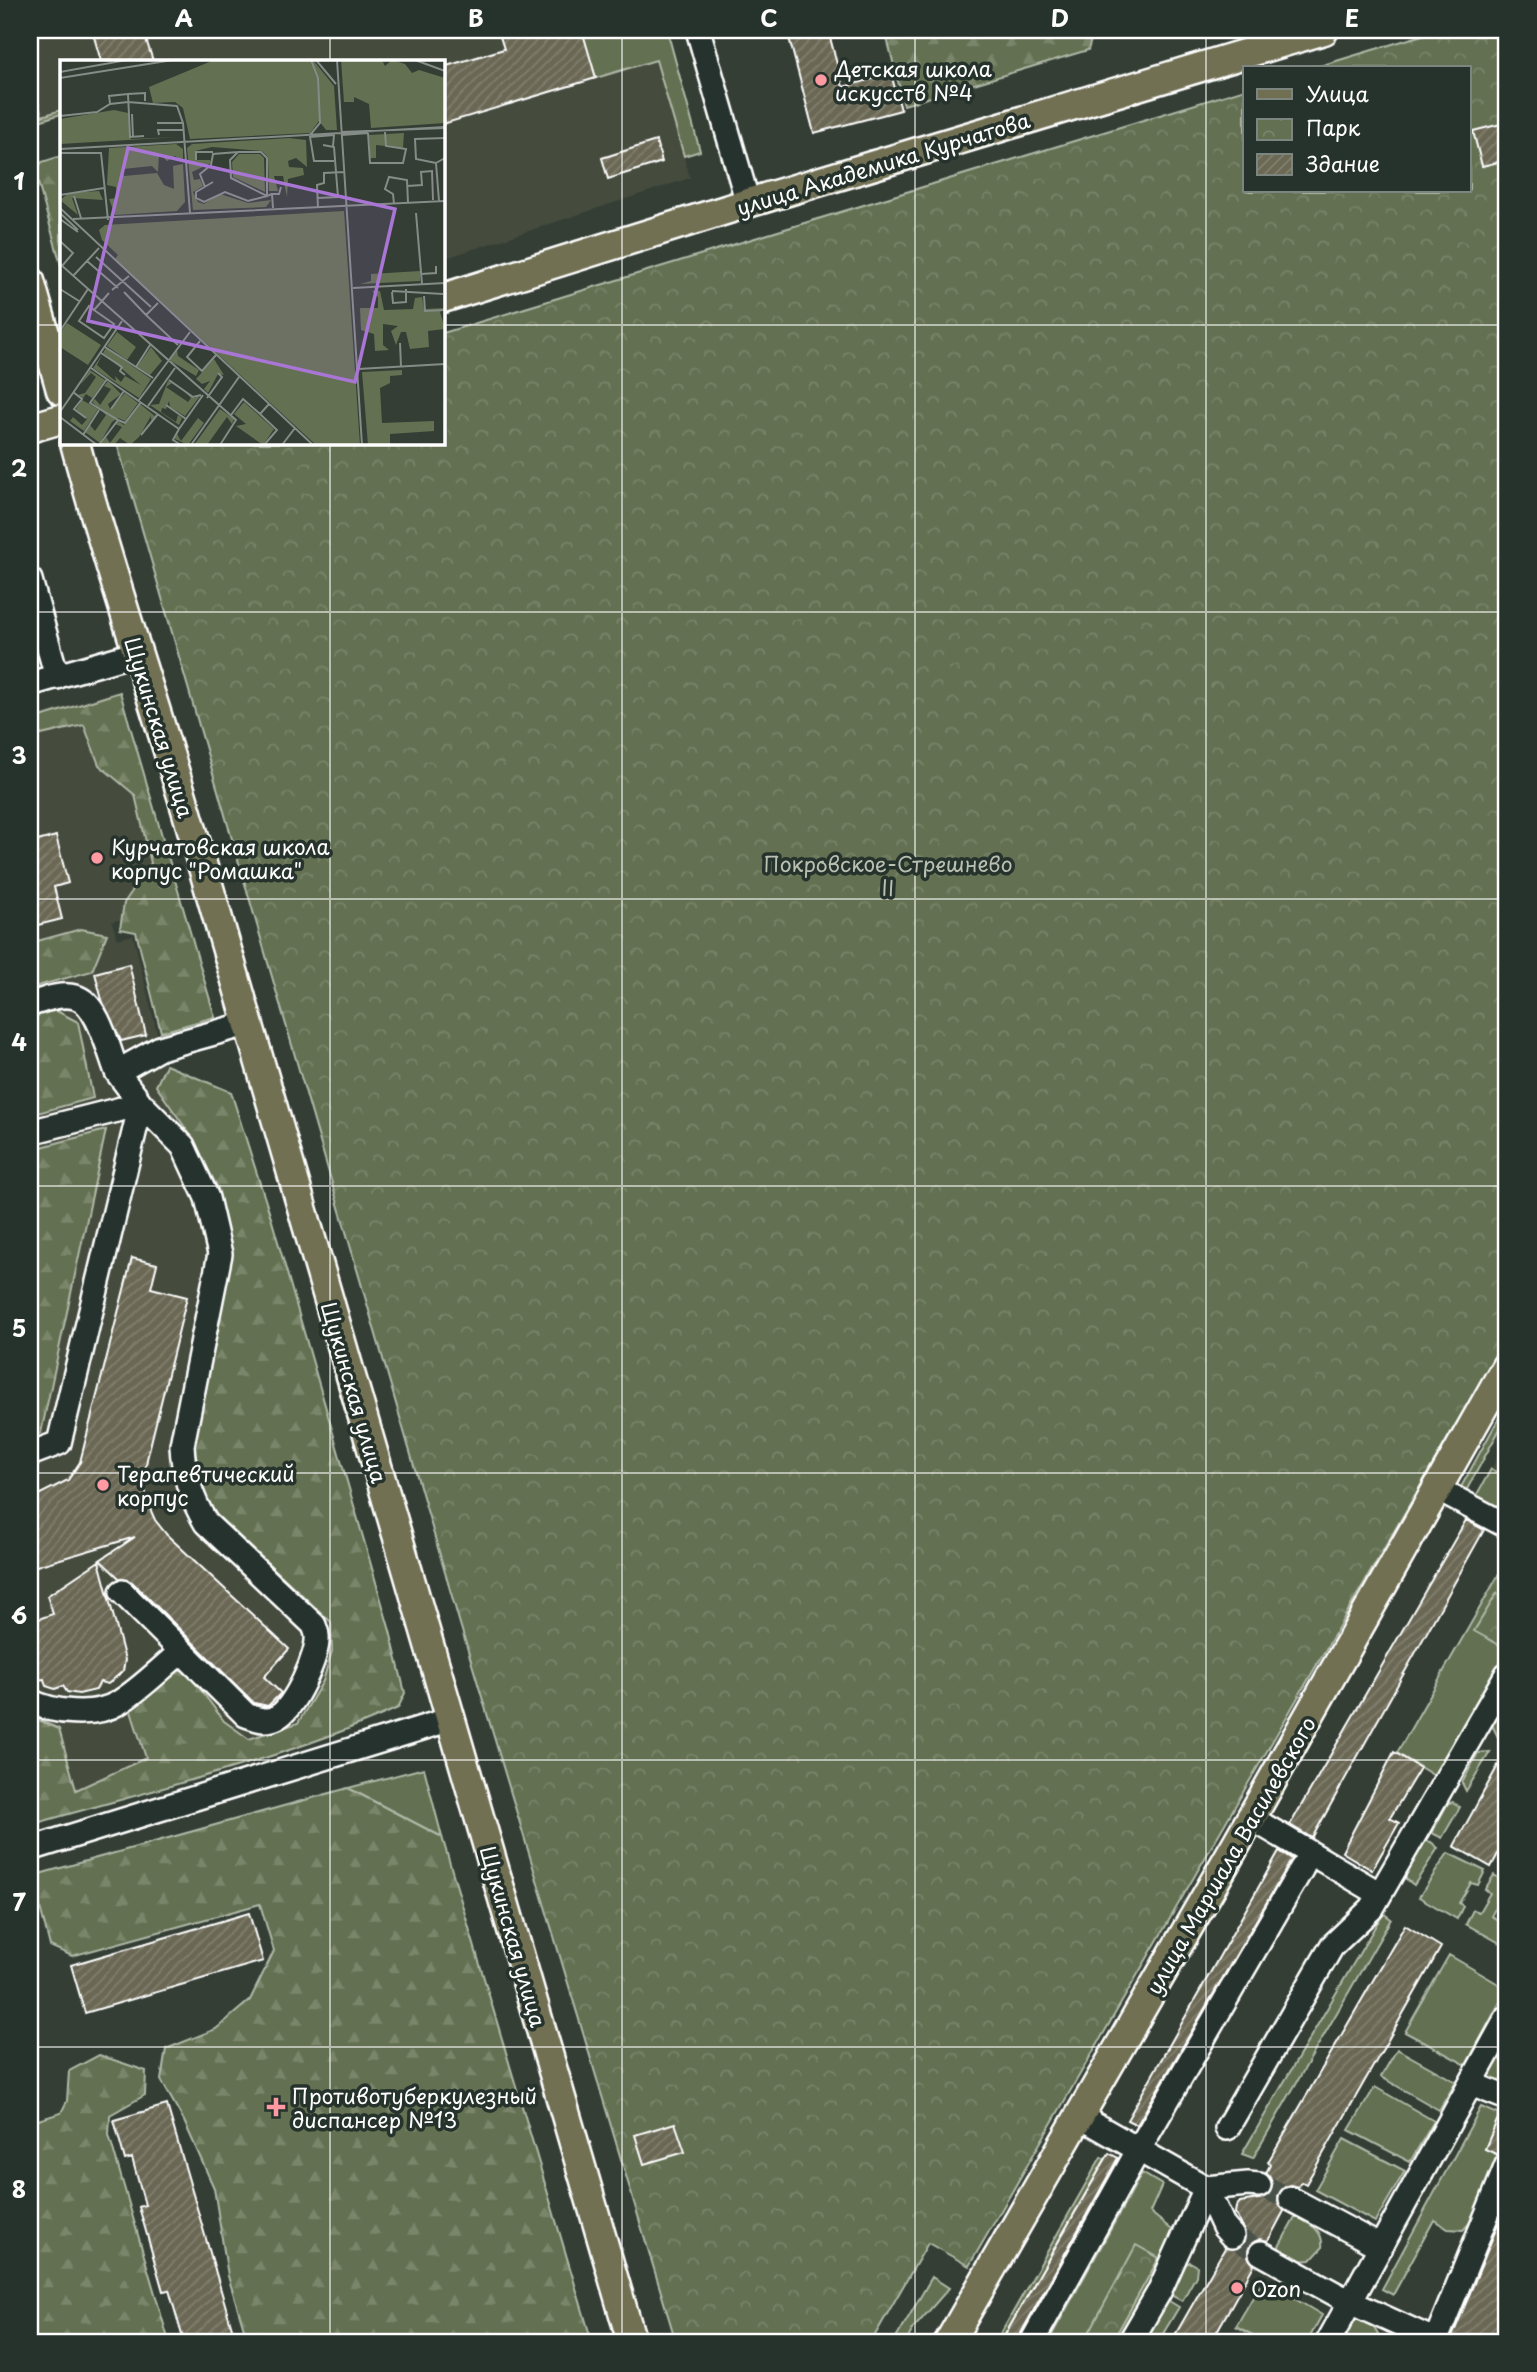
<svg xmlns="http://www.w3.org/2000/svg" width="1537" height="2372" font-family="'Playpen Sans',sans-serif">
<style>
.built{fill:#444b3e}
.green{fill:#637051;stroke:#b1b8a8;stroke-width:2}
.forest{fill:url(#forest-firs);stroke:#b1b8a8;stroke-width:2}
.park{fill:url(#park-crowns);stroke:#b1b8a8;stroke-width:2}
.building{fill:url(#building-hatch);stroke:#fff;stroke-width:2}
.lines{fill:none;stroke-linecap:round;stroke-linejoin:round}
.minor-tunnel{stroke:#485149;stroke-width:23;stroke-dasharray:23 11;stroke-linecap:butt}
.minor-casing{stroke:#fff;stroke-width:28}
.major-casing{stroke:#fff;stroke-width:33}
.minor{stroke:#26332d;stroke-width:23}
.major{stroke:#716f52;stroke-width:28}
.grid{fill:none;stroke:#fff;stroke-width:2;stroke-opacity:0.55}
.poi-dot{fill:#ff9aa2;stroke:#26332d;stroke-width:2.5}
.labels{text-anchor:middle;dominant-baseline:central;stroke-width:7;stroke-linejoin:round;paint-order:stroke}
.poi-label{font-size:21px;fill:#fff;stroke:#26332d;text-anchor:start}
.street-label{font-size:21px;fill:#fff;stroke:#26332d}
.park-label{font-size:21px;fill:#b9bfb1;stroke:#26332d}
.inset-road{fill:none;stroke:#858b86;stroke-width:2}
.view{fill:#a976d5;fill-opacity:0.15;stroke:#a976d5;stroke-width:3.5}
.inset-edge{fill:none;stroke:#fff;stroke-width:3.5}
.neatline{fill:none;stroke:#fff;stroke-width:2.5}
.grid-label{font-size:23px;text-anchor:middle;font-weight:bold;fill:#fff}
</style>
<defs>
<pattern id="forest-firs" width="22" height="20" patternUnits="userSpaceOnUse" patternTransform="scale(1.75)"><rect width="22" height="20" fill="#637051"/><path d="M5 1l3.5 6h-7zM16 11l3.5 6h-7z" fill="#7a856b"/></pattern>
<pattern id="park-crowns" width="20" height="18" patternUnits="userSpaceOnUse" patternTransform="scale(1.75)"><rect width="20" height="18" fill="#637051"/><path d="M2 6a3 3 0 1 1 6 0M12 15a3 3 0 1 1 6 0" fill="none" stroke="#7a856b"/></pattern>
<pattern id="building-hatch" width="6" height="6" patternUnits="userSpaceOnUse" patternTransform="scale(1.75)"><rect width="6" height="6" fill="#6b6854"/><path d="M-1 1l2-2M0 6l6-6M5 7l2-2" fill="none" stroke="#817f6e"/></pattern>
</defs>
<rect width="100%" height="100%" fill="#343e35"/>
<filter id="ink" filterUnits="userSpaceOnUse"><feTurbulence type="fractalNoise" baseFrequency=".0143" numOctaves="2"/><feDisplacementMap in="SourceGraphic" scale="14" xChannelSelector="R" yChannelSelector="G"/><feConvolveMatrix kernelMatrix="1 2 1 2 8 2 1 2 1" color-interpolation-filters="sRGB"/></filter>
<g filter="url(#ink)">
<path class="built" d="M30 30H581L596 78 656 60 690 178 443 259V61H61V110L42 116 30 74Z
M116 691 178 899 112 922 117 939 133 935 165 1065 230 1093 403 1703 30 1815V718Z
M1507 1441V1487L1487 1476Z"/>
<path class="green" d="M581 30H667L700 151 684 156 656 60 596 78Z
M1505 1407 1507 1409V1416L1466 1491 1461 1487Z
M1491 1469 1507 1478V1512L1476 1496Z
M1507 1560V1655L1438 1778 1397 1753Z
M1507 1699V1721L1498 1737 1492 1725Z
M1490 1752 1466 1791 1462 1783 1478 1753Z
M424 1768 442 1837 348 1788Z
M1453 1802 1460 1807 1442 1838 1432 1833 1448 1803Z
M1424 1841 1431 1842 1438 1848 1414 1885 1406 1879V1872Z
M1448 1853 1485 1871 1478 1885 1471 1883 1459 1903 1463 1906 1457 1919 1419 1897Z
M1494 1875 1504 1881 1505 1890 1491 1916 1507 1925V1947L1466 1924 1473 1910 1479 1912 1490 1893 1485 1889Z
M1383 1913 1391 1919 1253 2158 1242 2154Z
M1449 1955 1507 1989 1466 2065 1405 2032Z
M1507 2035V2089L1490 2079 1487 2071Z
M1397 2049 1456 2082 1439 2110 1381 2077Z
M1375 2087 1434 2121 1410 2162 1349 2130Z
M1481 2107 1501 2115 1485 2148 1500 2156 1476 2216 1463 2230 1448 2229 1434 2220 1393 2295 1382 2289Z
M1344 2139 1405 2171 1375 2222 1315 2190Z
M1101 2157 1105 2159 1001 2342H996Z
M1142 2173 1162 2185 1150 2212 1177 2234 1172 2247 1119 2342H1048Z
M1296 2216C1311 2225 1324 2230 1322 2248L1311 2260 1298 2261 1277 2250Z
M1190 2262 1197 2266 1196 2276 1182 2301 1167 2293 1181 2267Z
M932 2277 949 2288 913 2329 906 2342H894Z
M1263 2280 1322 2315 1307 2342H1265L1236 2326Z
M1164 2298 1179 2307 1158 2342H1139Z
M1361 2317 1373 2326 1382 2342H1350L1346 2332 1353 2322Z"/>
<path class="forest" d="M885 30H1094L1088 50 904 105Z
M30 74 42 116 61 110V114L30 124Z
M61 156V265L35 172 42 162Z
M120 692 215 1017 161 1032 136 932 120 929 124 903 151 863 135 795 99 765 84 725 41 735 31 720Z
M81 929 107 934 92 971 30 988V943Z
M51 1008 78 1022 93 1098 30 1115V1017Z
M166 1065 231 1092 272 1221 390 1631 405 1693 398 1708C282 1760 152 1790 30 1825V1716L59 1729 76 1790 146 1758 129 1705 182 1665 224 1721 249 1739 298 1723 323 1681 332 1651 331 1622 209 1508 192 1442 230 1253 218 1188 189 1133 156 1086Z
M106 1130 41 1433 30 1436V1150Z
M348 1788 442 1837 592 2342H248L228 2276 214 2188 184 2121 161 2080 166 2049 216 2029 250 2000 274 1951 260 1904 72 1956 50 1946 32 1876Z
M99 2055 146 2071 145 2095 110 2115 109 2135 169 2342H30V2111L35 2121 61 2113 67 2101 69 2071Z"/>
<path class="park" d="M1439 30H1507V1336L969 2266 928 2243 871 2342H676L460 1624 117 443H443V333L1245 89V191H1469V68H1313Z
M1497 1593 1507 1599V1635L1501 1646 1474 1631Z
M1136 2245 1159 2258 1112 2342H1084Z"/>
<path class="building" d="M92 30H143L153 61H101Z
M498 30H582L596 78 443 124V67L504 49Z
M787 30H828L843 87 891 74 901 110 814 133Z
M1501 124 1507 160 1482 166 1473 131Z
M656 141 662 162 608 179 602 158Z
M56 836 68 883 54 887 62 919 30 927V843Z
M129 964 146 1035 121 1041 102 1000 95 973Z
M132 1258 157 1264 151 1288 187 1297 147 1459 144 1480 147 1502 155 1520 167 1535 289 1649 264 1677 281 1693 268 1706 254 1703 132 1582 119 1578 100 1560 135 1537 30 1568V1499L68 1480 80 1462Z
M1466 1520 1484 1530 1312 1838 1290 1825Z
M99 1561 125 1660 123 1671 108 1684 100 1682 96 1690 79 1694 67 1692 63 1686 55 1689 46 1686 44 1679 35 1680 30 1674V1622L53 1614 47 1596Z
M1507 1749V1837L1491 1867 1454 1846Z
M1394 1752 1420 1768 1390 1818 1399 1823 1372 1870 1342 1852Z
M1279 1851 1292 1859 1137 2125 1127 2120Z
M249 1913 263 1961 85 2013 71 1965Z
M1405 1925 1441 1947 1306 2184 1301 2182 1298 2187 1291 2185 1284 2187 1279 2192 1277 2200 1284 2211 1268 2241 1260 2239 1249 2246 1247 2254 1254 2265 1211 2342H1171L1225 2248 1235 2249 1245 2241V2233L1235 2213 1236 2207 1240 2202 1264 2198 1271 2192 1272 2180 1266 2173 1270 2165 1268 2162Z
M167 2105 236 2342H184L169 2290 163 2291 139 2207 145 2205 132 2158 125 2160 114 2120Z
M1501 2111 1507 2112V2151L1498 2155 1485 2149Z
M675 2123 685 2152 644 2164 635 2135Z
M1109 2153 1118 2158 1020 2335 1018 2342H1001Z
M1507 2202V2342H1450Z"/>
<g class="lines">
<path class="minor-tunnel" d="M1259 2185 1291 2199
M1232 2236 1261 2253"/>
<g class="minor-casing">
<path id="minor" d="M698 30 748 203
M30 580 57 677
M30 684 137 653
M31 1004C44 1000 61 993 75 997 98 1002 109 1052 117 1072L160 1048 247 1024
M30 1132 141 1104 117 1072
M30 1454 59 1443 141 1104
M1437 1489 1507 1526
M122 1592 246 1715C257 1719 266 1723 277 1717 294 1709 319 1654 317 1636 317 1632 315 1629 314 1625L206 1523C191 1498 183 1474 182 1445L220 1254 207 1198 183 1146 141 1104
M30 1701C53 1713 95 1717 118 1703 140 1690 162 1667 181 1652
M1251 1818 1380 1894 1507 1674
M30 1849 451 1719
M1471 2084 1507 2098
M1081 2117 1206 2188 1224 2227 1232 2236
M1227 2128 1332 1946 1372 1908 1380 1894
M1206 2188 1248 2184 1259 2185
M1291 2199 1381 2247
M1261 2253 1350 2302 1436 2341
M1032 2342 1139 2149 1302 1868
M1130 2342 1159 2292 1206 2188
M1328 2342 1507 2018
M1435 2342 1507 2165"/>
</g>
<g class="major-casing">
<path id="major" d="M30 281 61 390
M443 298 748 203 1324 30
M30 428 61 419
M75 443C110 574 155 703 193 833 337 1337 486 1839 632 2342
M949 2342 1238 1841 1507 1365"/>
</g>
<use href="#minor" class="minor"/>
<use href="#major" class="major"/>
</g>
</g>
<path class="grid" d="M330 30V61M622 30V2342M915 30V2342M1206 30V2342M30 325H61M443 325H1507M330 443V2342M30 612H1507M30 899H1507M30 1186H1507M30 1473H1507M30 1760H1507M30 2047H1507"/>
<g class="poi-dot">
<circle cx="821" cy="80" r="7"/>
<circle cx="97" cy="858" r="7"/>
<circle cx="103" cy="1485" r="7"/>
<path d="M272.5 2096.5h7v7h7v7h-7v7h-7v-7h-7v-7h7z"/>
<circle cx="1237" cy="2288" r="7"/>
</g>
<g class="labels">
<g class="poi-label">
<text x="835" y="68">Детская школа<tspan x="835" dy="24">искусств №4</tspan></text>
<text x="111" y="846">Курчатовская школа<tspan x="111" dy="24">корпус "Ромашка"</tspan></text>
<text x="117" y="1473">Терапевтический<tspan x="117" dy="24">корпус</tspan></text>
<text x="292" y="2095">Противотуберкулезный<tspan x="292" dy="24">диспансер №13</tspan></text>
<text x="1251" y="2288">Ozon</text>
</g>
<g class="street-label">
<text transform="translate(883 163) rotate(-17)">улица Академика Курчатова</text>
<text transform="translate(160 727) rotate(73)">Щукинская улица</text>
<text transform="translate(355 1392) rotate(74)">Щукинская улица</text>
<text transform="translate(1230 1855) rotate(-60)">улица Маршала Василевского</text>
<text transform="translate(514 1936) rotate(74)">Щукинская улица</text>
</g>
<g class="park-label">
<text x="888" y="863">Покровское-Стрешнево<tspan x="888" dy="24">II</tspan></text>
</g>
</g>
<g transform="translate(60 60)">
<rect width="385" height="385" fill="#343e35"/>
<path d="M360 211V221L300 224 311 221V214ZM57 272 76 287 67 300 47 286ZM91 287 102 301 90 315 77 307ZM46 288 91 319 79 338 33 308 42 295 37 305 53 319 56 321 55 316 61 322 65 316 81 325 43 293ZM117 290 118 296 139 310 136 316 109 300ZM154 299 164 315 158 314 148 333 144 329 150 321 142 324 136 319ZM30 310 45 320 32 338 26 334 23 338 18 335 25 333 36 317 31 313 20 325ZM48 321 61 334 48 344 50 349 65 333 78 343 65 361 58 358 52 362 40 383 25 372 30 365 35 371 46 355 32 342 35 339 40 345 51 329 44 326ZM108 321 112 323 106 327 128 342 131 338 124 331 134 338 140 336 125 356 110 347 109 341 106 349 102 348 101 352 116 362 118 355 122 358 119 365 90 345 99 344ZM22 340 38 349 24 371 10 361 13 357 22 365 27 359 16 349ZM184 342 214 369 203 385 176 366 186 364 174 354ZM80 344 96 357 91 360V356L79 377 70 385 60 378 54 385 41 384 46 377 50 383 62 367 55 364 58 361 64 365ZM160 349 174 359 172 364 167 357 147 385H134ZM138 358 144 363 128 385 115 379 117 374 121 381Z" fill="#637051"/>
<path d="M154 0H253L274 26 277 70H266L259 61 250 73 130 79 123 48 115 42 93 43 89 27ZM281 0H322L325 6 332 0 345 4 352 13 359 10 385 18V63L311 68 309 44 294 37V42H284ZM54 50 68 53 71 79 119 77 0 84V59ZM344 73 343 88 316 85V98H310L309 75ZM229 78 246 80 247 107 236 98 228 101 229 107 243 108 244 115 228 119 227 137 223 116H214L218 131H209L208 97 202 91 152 87 135 91V100H150L151 103 132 112 134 120 140 119 143 126 133 132 138 142 144 144 160 134 188 143 211 140 206 147 133 150 127 88 132 84ZM116 84 123 89V102L115 96 107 101 99 93 98 112 92 106 63 109 64 116 97 113 104 125 114 129 113 106 123 104 125 142 117 151 55 155 49 139 57 138 56 127 47 125 49 88ZM179 94H200L204 98 205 132 173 117 172 102ZM39 131 43 140 12 138 18 155 0 140 9 133ZM312 231H320L324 250 353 249 355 238 362 237 364 249 384 248 380 252 385 269 368 271 369 287 350 289 346 272H341L336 285 331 271 338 266 323 264V285L329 290 315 291 314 274 301 270 300 248H318V237ZM342 310V315L330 316V323L320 328 322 363 374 361V371L330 374V385H308L302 312Z" fill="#637051"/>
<path d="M284 151 300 385H256L55 199 58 195 42 180 39 170 45 165ZM7 263 41 285 28 305 0 287V273Z" fill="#637051"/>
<path class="inset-road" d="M256 0 276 24M277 0 302 385M355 0 385 11M0 12 67 0M0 18 113 0M50 43 49 36 68 34M72 54 73 77M0 56 37 52 50 44 68 42 117 46 123 63 130 153M97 63H123M281 72 385 68M308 73 310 103H343L346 89 326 86 325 72M99 75 98 70H124M250 75 260 63 258 18 251 0M282 75 308 73M84 76 70 77 68 34 85 33V41M273 86 274 75 250 77 254 101H274M0 89 385 67M0 93H41L48 160M136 100V92H153M376 103 356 99 355 79 385 78M153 122 136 132V138L144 142 165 132 188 141 207 136M347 126 362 125 361 112 372 111 373 140M145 127 140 114 151 105 153 94 178 92M0 135 44 128M14 136 21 158M207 136 171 118 170 100 178 92H201L207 98V136L212 134M258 138 278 137 274 87 263 85M379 141 376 103 385 98M334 144 333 134 325 129 329 117 347 120 348 143M0 148 253 385M213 148 212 134H219L221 127M258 148 257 125 264 123V113L284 112M0 153 18 170M356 153 362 224M0 159 18 172M13 159 385 141M0 181 13 193 2 206M36 197 91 247M27 201 58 228M0 204 176 360 160 385M361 214 376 213V206M13 216 39 188M293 228 385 223M0 229 19 241M52 230 69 216M332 231 383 234M64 232 86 255M332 232 333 243 346 242V229M364 236 365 251 385 250M98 243 86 255 118 285M34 250 54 264 44 278 19 261 29 246 34 250 49 233M0 271 28 229M140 281 127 297 142 311 156 295M340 283 341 307M45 287 93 318M41 293 62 307 60 311 65 315M76 307 90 285M31 308 119 369 113 380 121 385M298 309 385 304M109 320 133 337 141 335M13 332 22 339 14 349 26 358M147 338 162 317 158 313M79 340 130 272M106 345 126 359M88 346 115 308M51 349 64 331M0 352 62 261M171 355 183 339 200 354M0 357 37 385M58 360 65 363 81 342M119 369 143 335M23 375 39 350M81 375 98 354M39 385 58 360 30 343 47 319M131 385 179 317M204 385 217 370 200 354 209 344M222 385 235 368"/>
<path class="view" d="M68 88 335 149 295 322 28 261Z"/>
<rect width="385" height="385" class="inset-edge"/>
</g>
<rect width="1537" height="2372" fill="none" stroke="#26332d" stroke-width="77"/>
<rect x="1243" y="66" width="228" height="126" fill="#26332d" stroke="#7d8581" stroke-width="2"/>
<rect x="1257" y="89" width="35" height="10" fill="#716f52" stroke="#7d8581" stroke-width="2"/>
<text x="1306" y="102" font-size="21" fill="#ffffff">Улица</text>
<rect x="1257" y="119" width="35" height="21" fill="url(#park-crowns)" stroke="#7d8581" stroke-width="2"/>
<text x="1306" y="136" font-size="21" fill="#ffffff">Парк</text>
<rect x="1257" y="154" width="35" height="21" fill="url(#building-hatch)" stroke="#7d8581" stroke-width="2"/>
<text x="1306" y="172" font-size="21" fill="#ffffff">Здание</text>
<rect x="38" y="38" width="1460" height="2296" class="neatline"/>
<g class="grid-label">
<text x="184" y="27">A</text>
<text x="476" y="27">B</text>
<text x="769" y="27">C</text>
<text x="1060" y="27">D</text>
<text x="1352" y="27">E</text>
<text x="19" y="190">1</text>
<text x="19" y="477">2</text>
<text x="19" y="764">3</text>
<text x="19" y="1051">4</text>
<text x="19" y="1337">5</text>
<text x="19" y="1624">6</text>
<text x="19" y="1911">7</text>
<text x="19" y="2198">8</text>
</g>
</svg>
